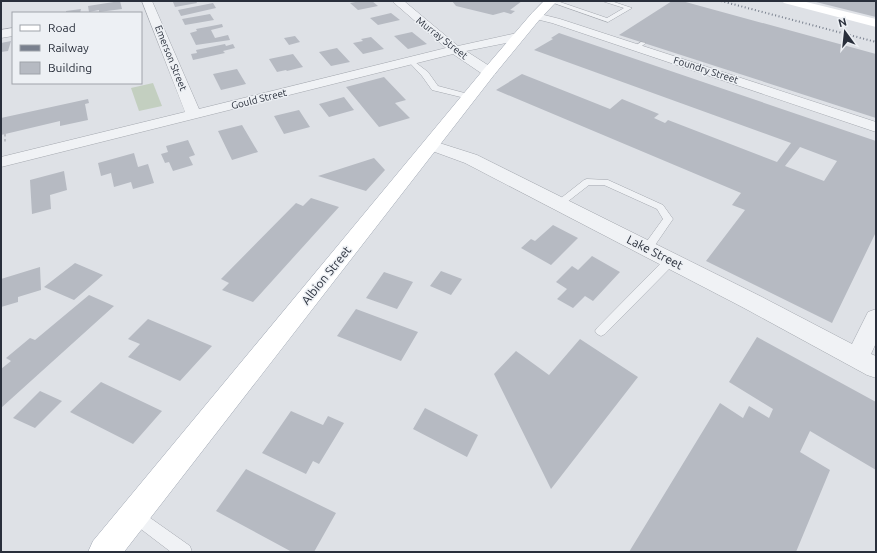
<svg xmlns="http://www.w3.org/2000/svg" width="877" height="553" font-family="Ubuntu,sans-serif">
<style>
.green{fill:#c3cfc0}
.building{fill:#b6bac2;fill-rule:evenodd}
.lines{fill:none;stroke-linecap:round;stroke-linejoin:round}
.service-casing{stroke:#a4a8af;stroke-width:1}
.minor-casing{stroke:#a4a8af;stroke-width:1}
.primary-casing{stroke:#9ea5b1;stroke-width:1}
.path{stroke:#bcbfc5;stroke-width:2;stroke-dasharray:2.5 2.5;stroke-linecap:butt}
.service{fill:#f0f2f5;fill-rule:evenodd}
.minor{fill:#f0f2f5;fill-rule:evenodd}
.secondary{fill:#fff;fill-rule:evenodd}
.primary{fill:#fff;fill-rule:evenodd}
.rail{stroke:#79808e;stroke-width:2;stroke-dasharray:1 2.5;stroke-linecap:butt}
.labels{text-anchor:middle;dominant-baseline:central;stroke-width:3;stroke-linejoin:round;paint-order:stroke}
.far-street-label{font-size:10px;fill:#292f3b;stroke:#edf0f4}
.street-label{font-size:12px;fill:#292f3b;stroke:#edf0f4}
</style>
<rect width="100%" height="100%" fill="#dee1e6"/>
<path class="green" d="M153 83 162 106 139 111 131 88Z"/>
<path class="building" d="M120 1 122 9 99 12V10L89 12 88 6Z
M178 1H196L197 3 175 7 173 2Z
M361 1H372L378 6 358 10 350 3Z
M452 1H522L510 10 515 11 511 14 504 12 493 15 456 6Z
M672 1H682L876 54V118L619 35Z
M816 1 876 2V17L816 2Z
M213 3 216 8 181 16 178 10Z
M81 9 80 13H66V11Z
M391 13 400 20 378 25 370 18Z
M210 14 214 20 185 25 182 19Z
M222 24 223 27 211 30 215 38 228 35 230 40 196 45 190 33 197 31 196 29Z
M412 32 427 44 408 49 394 36Z
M559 33 876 141V232L832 323 706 261 745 210 732 205 741 193 496 90 522 74 610 109 622 99 659 114 654 118 665 123 668 120 777 162 791 143 534 50 553 39 551 38ZM800 147 837 161 824 181 785 166Z
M295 36 300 42 289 45 284 38Z
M371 37 384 49 363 54 353 43 363 41 361 39Z
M11 41 8 51 1 52V43Z
M225 44 226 46 233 44 235 48 223 51 225 53 193 60 191 54 197 53 196 50Z
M337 48 350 62 331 66 319 52Z
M293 54 303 67 287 71 286 70 277 72 269 59Z
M237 69 246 84 221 90 213 74Z
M384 77 406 100 395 103 410 118 379 127 346 87Z
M344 97 354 110 329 117 319 104Z
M88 99 89 103 85 104 88 120 60 126V121L1 135V118Z
M299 110 310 127 284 134 274 116Z
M242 125 258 152 232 160 218 131Z
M188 140 195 155 189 157 193 165 173 171 169 162 165 163 161 154 168 152 166 146Z
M134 153 138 167 148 164 154 183 133 189 131 182 114 187 111 173 101 176 98 163Z
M374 158 385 170 366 191 318 176Z
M64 171 67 190 50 195 51 209 32 214 30 180Z
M311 198 339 207 253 302 222 290 229 283 221 279 296 203 303 206Z
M553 225 578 238 551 265 521 248 531 239 535 241Z
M592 256 620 272 593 301 585 296 573 308 557 299 567 289 556 282 572 266 578 270Z
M75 263 103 275 74 300 44 287Z
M40 267 41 290 18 297V302L1 307V279Z
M441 271 462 279 451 295 430 286Z
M384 272 413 282 397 309 366 298Z
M89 295 114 306 1 408V369L11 361 6 358 30 338 35 340Z
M356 309 418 332 401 361 337 336Z
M148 319 212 346 180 381 128 357 140 344 128 339Z
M757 337 876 402V470L810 431 800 452 830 470 796 552H629L720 403 743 418 749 406 769 418 773 409 729 382Z
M580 339 638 377 551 489 494 374 516 351 549 375Z
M101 382 162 411 133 444 70 412Z
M40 391 62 401 35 428 13 418Z
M425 408 478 435 467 457 413 429Z
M291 411 323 425 328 416 344 423 319 464 313 461 306 474 262 453Z
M246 469 336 513 314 552H292L216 511Z"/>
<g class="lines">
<g class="service-casing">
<path id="service" d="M548 1H557L607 18 624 8 602 1H611L632 8 608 22Z
M641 42 646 43 639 48H635V46Z
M411 59 428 72 438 86 472 95 473 97 469 99 432 90 422 76 408 61Z
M587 179 608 180 663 205 673 219 651 251H643L642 248 663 219 657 209 604 185H589L562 206H556L554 204 556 202 584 180Z
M671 256 675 257 676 260 675 263 605 334 601 336 597 334 595 331 597 328 667 257Z
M134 507 139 510 190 546 192 552H171L129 520 126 515 129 510Z"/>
</g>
<g class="minor-casing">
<path id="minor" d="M142 1H152L199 109 446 48 392 1H404L458 46 517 33 521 34 523 37 521 40 466 51 494 69 496 72 494 75H484L453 54 1 167V157L185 112Z
M536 13 560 19 876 122V132L552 23 532 18 530 16 532 14Z
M13 28V36L1 38V30Z
M430 140 477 155 760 296 852 344 868 312 876 309V343L871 354 876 356V378L867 375 744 308 465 163 424 148 422 145 424 142Z"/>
</g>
<g class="primary-casing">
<path id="primary" d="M544 1H557L540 19 494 75 124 552H88L93 541 484 69 532 13Z"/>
</g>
<path class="path" d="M5 134V143"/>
<use href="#service" class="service"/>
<use href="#minor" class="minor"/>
<path class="secondary" d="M782 1H802L876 19V27L784 3Z"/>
<use href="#primary" class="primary"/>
<path class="rail" d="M721 1 876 42"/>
</g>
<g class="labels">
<g class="far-street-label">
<text transform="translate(442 38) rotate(38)">Murray Street</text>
<text transform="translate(171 58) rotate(68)">Emerson Street</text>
<text transform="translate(706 70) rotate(18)">Foundry Street</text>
<text transform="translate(259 99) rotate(-14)">Gould Street</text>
</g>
<g class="street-label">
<text transform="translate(655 252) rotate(27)">Lake Street</text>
<text transform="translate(326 275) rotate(-51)">Albion Street</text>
</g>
</g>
<rect width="877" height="553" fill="none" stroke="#292f3b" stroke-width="4"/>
<rect x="12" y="12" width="130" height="72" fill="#edf0f4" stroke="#9fa3aa"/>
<rect x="20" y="25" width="20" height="6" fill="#ffffff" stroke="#9fa3aa"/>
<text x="48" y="32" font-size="12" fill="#292f3b">Road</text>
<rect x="20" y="45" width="20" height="6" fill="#79808e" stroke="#9fa3aa"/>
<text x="48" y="52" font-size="12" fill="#292f3b">Railway</text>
<rect x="20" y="62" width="20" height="12" fill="#b6bac2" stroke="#9fa3aa"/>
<text x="48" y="72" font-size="12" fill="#292f3b">Building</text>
<g transform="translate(845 32) rotate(345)" stroke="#edf0f4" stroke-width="3" paint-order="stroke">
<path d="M0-3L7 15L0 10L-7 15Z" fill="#292f3b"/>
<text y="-6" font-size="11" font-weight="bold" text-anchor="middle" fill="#292f3b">N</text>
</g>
</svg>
